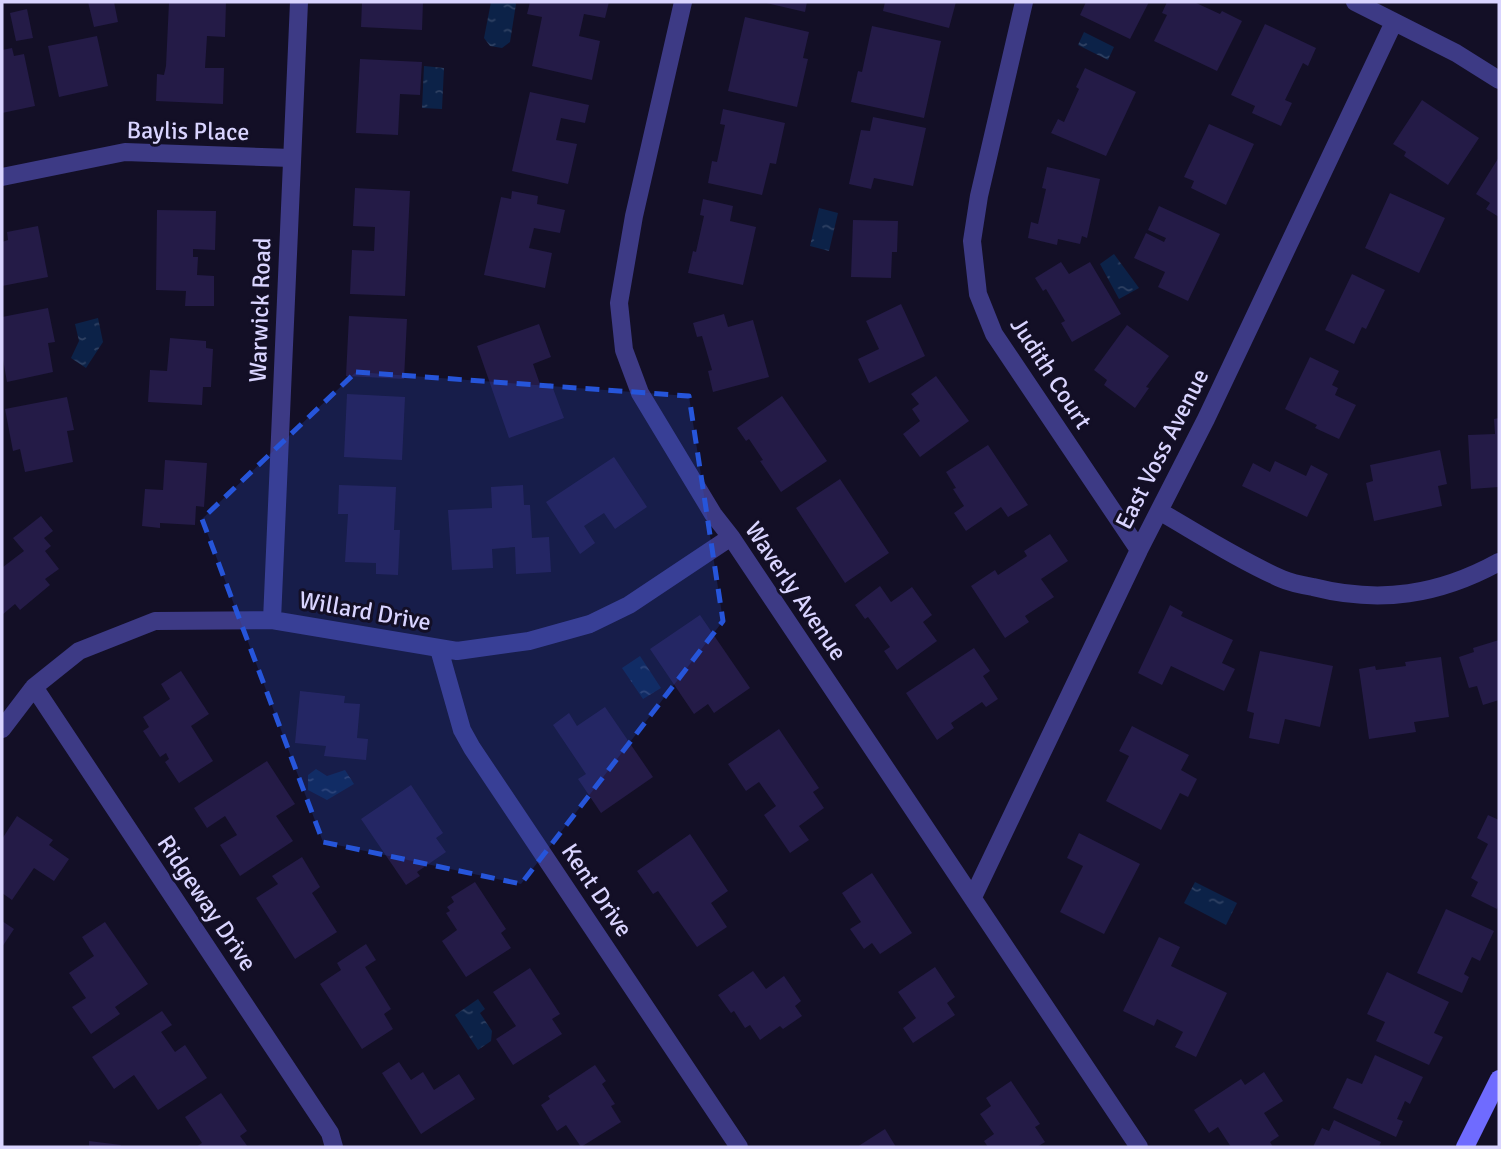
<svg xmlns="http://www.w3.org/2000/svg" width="1501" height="1149" font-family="Signika,sans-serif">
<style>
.water{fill:url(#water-ripples)}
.building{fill:#241b47}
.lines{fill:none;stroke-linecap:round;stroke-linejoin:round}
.minor{stroke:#3d3a85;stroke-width:18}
.secondary{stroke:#6f6bff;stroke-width:18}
.marked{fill:#2655da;fill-opacity:0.2;stroke:#2655da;stroke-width:5;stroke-dasharray:14 9;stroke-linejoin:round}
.labels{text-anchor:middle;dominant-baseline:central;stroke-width:6;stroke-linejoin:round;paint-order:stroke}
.street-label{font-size:24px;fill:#d9d4ff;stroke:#130f26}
</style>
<defs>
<pattern id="water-ripples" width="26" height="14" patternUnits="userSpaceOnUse" patternTransform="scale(1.75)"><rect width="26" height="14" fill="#0c2248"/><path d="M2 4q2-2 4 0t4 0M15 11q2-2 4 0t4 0" fill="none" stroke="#2f4163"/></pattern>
</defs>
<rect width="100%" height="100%" fill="#130f26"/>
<path class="water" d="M491 2H515L516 4 510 42 502 48 490 46 484 38Z
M1084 32 1114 47 1108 60 1078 45Z
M424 66 444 68 442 109 422 108Z
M819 208 838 213 829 251 810 246Z
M1114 254 1139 288 1119 299 1100 264Z
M98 318 103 342 86 368 71 358 79 341 75 324Z
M640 656 661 688 643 699 622 668Z
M316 769 327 776 345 770 354 784 327 800 308 790V775Z
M1195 882 1237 903 1226 925 1184 903Z
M478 999 485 1009 480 1013 492 1031 491 1041 478 1050 455 1015Z"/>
<path class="building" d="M88 2H114L118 22 94 27Z
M169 2H226L225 37 207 36 205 68H224L223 104 156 101 157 74 164 75 166 66Z
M362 2H423L422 30 361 27Z
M530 2H609L605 18 584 14 579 36 600 41 592 80 532 66 542 17 527 14Z
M762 2H807L805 12Z
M885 2H956L949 28 883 11Z
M1086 2H1149L1130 39 1080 15Z
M1167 2H1194L1220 14 1222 11 1242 21 1217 71 1154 41 1167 15 1162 13Z
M27 9 33 38 16 41 10 13Z
M745 17 809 32 803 58 808 59 797 107 728 91Z
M1265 24 1316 48 1308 66 1303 63 1285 100 1292 103 1281 126 1252 113 1255 106 1231 95Z
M872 26 941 41 924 118 851 102 858 71 862 72Z
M97 36 108 86 59 97 48 46Z
M12 48 14 56 24 54 35 106 2 113V50Z
M360 59 422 62 420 95 400 94 398 135 356 133Z
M1085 68 1136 92 1106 156 1051 133 1058 119 1064 122 1079 89 1076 87Z
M530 92 589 105 585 123 561 118 556 140 577 144 568 184 512 171Z
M1422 100 1479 138 1448 185 1404 156 1406 152 1393 144Z
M723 109 785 123 776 164 770 163 762 195 708 183 712 161 717 162 725 125 720 124Z
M873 117 926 128 913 186 874 178 871 189 849 184 861 130 870 131Z
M1209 124 1254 144 1226 205 1191 188 1194 181 1184 177Z
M1499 157V217L1486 209 1490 203 1476 194Z
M1047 167 1100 179 1087 238 1082 236 1080 244 1058 239 1057 245 1028 238 1031 222 1038 224 1046 189 1042 188Z
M355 188 410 191 405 296 350 294 352 250 374 251 375 227 353 226Z
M512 191 538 196 537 204 565 210 560 233 534 228 529 248 552 253 545 288 484 275 501 197 511 199Z
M1390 193 1445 218 1419 273 1365 248Z
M703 199 733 206 730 221 756 227 743 285 688 273 693 251 696 252 704 216 700 215Z
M1159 206 1220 234 1188 301 1158 287 1165 272 1134 258 1146 233 1164 242 1166 238 1148 230Z
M157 210 216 211 215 250 193 249V257H198L197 275 214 276V306H185L186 291 156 290Z
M853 220 898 221 897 252H892L891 278 851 277Z
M38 226 48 277 2 286V242L8 240 7 232Z
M1061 262 1069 274 1090 262 1121 314 1072 342 1061 323 1065 321 1046 289 1043 291 1035 278Z
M1352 274 1385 290 1366 329 1362 327 1354 344 1325 330Z
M901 304 925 356 869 383 858 359 879 349 866 321Z
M48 308 55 342 48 343 53 372 7 382 2 354V317Z
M724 314 728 327 753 320 769 377 713 392 708 371 712 370 702 336 697 337 693 323Z
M349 316 407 319 404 379 346 376Z
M539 324 551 357 533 364 541 387 551 383 564 418 509 438 477 346Z
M1127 325 1169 356 1146 387 1149 388 1135 408 1104 385 1107 380 1094 370Z
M170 338 206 341V348L213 349 211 387H203L202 405 148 402 150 370 167 371Z
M1310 357 1339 371 1332 385 1338 388 1335 395 1356 405 1339 439 1315 428 1317 425 1285 409Z
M936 376 969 421 920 457 903 434 920 421 912 409 919 404 911 394Z
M347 394 405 397 402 460 344 457Z
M782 396 827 461 781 492 760 461 763 460 749 439 746 441 737 428Z
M67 397 74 430 67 431 73 462 25 472 20 449 13 451 5 409Z
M1499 418V487L1471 489 1468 435 1495 434 1494 419Z
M988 445 1028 505 1008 517 1001 507 966 531 954 513 964 506 953 489 956 488 946 472Z
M1440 450 1447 484 1438 486 1442 506 1374 521 1366 483 1373 481 1370 465Z
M614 457 647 507 615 529 604 513 584 526 595 543 580 554 546 502Z
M165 460 207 463 204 507 196 506 195 525 160 523V528L142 526 145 489 163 490Z
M1275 461 1306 476 1311 465 1328 474 1307 517 1242 486 1253 463 1270 472Z
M840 479 889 553 845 583 796 508Z
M339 485 396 487 394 530H400L398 575 376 574V563L345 562 348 514H338Z
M523 485 524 505H530L532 538 549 537 551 572 516 574 515 547 492 549 493 568 452 570 448 510 492 508 491 487Z
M41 516 53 531 44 538 51 546 45 551 59 569 45 579 50 585 20 610 15 604 2 615V565L3 567 24 551 13 538Z
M1050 534 1068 561 1041 579 1054 597 1025 616 1029 622 1005 638 971 586 995 570 998 575 1027 556 1024 551Z
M880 586 891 602 912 587 932 615 923 622 937 641 897 670 884 651 890 647 868 617 865 619 855 605Z
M1170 605 1183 612 1181 616 1233 640 1222 663 1235 669 1224 691 1171 666 1162 685 1138 673Z
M700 615 750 688 714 713 708 704 694 714 650 649Z
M1499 640V700L1483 705 1477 686 1469 688 1459 657 1474 652 1473 648Z
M974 648 990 671 983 676 998 699 986 707 982 702 951 723 954 728 937 740 906 693Z
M1260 651 1333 666 1320 727 1285 719 1279 744 1249 738 1254 713 1247 711Z
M1441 657 1449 717 1414 722 1416 732 1369 739 1359 669 1375 666 1376 670 1406 666 1405 662Z
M181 671 209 714 191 726 213 761 179 783 165 762 169 759 166 753 160 757 143 731 149 727 143 717 170 699 161 684Z
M300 691 345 696 344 703 360 704 357 738 368 739 366 760 324 756 326 746 295 743Z
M605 707 653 777 601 813 578 779 586 774 553 725 569 713 577 726Z
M1132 726 1189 755 1181 770 1197 779 1188 797 1180 793 1161 830 1106 801 1129 756 1119 751Z
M779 729 819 788 813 792 824 808 799 826 809 840 790 853 764 815 776 806 759 782 746 791 728 764Z
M267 761 295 804 276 816 293 841 240 876 220 845 237 835 225 816 207 828 194 808Z
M411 785 443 833 436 838 446 852 417 872 420 876 406 885 361 819Z
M1488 815 1499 820V904L1497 909 1471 896 1478 882 1471 878 1488 844 1477 838Z
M17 816 53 840 49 845 69 859 54 881 34 868 12 900 2 893V839Z
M1079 833 1140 864 1104 934 1060 912 1083 866 1067 858Z
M690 834 728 891 711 903 727 927 697 947 658 891 653 894 637 871Z
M302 857 320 887 312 893 337 932 295 959 256 898 278 884 272 876Z
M872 873 912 933 880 954 872 943 864 949 850 929 861 922 842 893Z
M475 882 506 929 501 933 511 948 466 977 442 941 457 930 446 913 450 911 447 907 454 902 451 897Z
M1446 909 1494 931 1480 961 1472 957 1464 974 1469 977 1462 993 1417 973Z
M2 921 14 929 2 947Z
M105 922 148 984 115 1007 120 1014 91 1034 72 1007 86 998 69 973 94 956 82 937Z
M1159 937 1180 947 1171 966 1227 993 1196 1057 1175 1047 1183 1032 1157 1019 1154 1026 1123 1011Z
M366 944 376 960 365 967 391 1009 384 1014 393 1029 362 1049 320 984 341 970 337 963Z
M935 967 955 997 947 1003 955 1015 913 1043 903 1028 916 1018 898 992Z
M530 968 560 1014 552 1019 562 1034 513 1065 496 1039 516 1026 493 992Z
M753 971 766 989 784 976 801 1001 795 1006 802 1016 783 1029 780 1026 760 1040 750 1025 745 1028 734 1011 731 1013 718 995Z
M1387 972 1449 1002 1434 1033 1443 1037 1429 1065 1376 1041 1385 1022 1367 1014Z
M162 1011 172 1025 161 1032 175 1052 185 1045 207 1078 158 1110 134 1075 114 1089 92 1057Z
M1375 1055 1423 1077 1410 1104 1405 1101 1397 1119 1403 1121 1396 1137 1333 1108 1347 1078 1362 1084Z
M399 1062 411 1080 423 1072 434 1090 459 1074 475 1099 421 1134 382 1073Z
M595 1065 606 1081 602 1084 615 1104 611 1106 621 1122 581 1147 566 1125 557 1131 541 1105 550 1099 548 1096Z
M1264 1072 1283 1101 1264 1113 1279 1136 1270 1142 1273 1147H1231L1218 1127 1209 1133 1194 1110 1241 1079 1245 1085Z
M1011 1081 1040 1124 1035 1127 1045 1142 1037 1147H988L984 1141 994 1134 980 1114 991 1106 986 1098Z
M221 1093 247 1131 240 1136 248 1147H196L202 1143 185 1117Z
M1334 1120 1381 1142 1379 1147H1313L1322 1128 1329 1131Z
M885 1129 896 1147H857Z
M89 1141 121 1145 120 1147H89Z"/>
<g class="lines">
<path class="minor" d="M683 2 634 216 619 303 624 350 640 393 713 514 731 537 1139 1147
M1024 2 979 196 972 241 978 294 994 334 1139 550
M1355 2 1456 53 1499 80
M2 177 125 152 291 158
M1159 511C1199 534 1239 560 1282 579 1291 583 1302 585 1313 587 1380 604 1439 595 1499 562
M272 620 299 2
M439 649 462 730 472 748 739 1147
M34 687 330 1133 334 1147
M2 729 34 687 79 651 155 621 272 620 457 651 529 641 590 624 629 605 731 537
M973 897 1139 550 1206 419 1394 22"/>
<path class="secondary" d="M1465 1147 1499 1079"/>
</g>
<path class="marked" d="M356 372 689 396 723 621 521 884 323 842 202 519Z"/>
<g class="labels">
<g class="street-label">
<text transform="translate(188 131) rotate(1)">Baylis Place</text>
<text transform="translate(260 310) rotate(-88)">Warwick Road</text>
<text transform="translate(1051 373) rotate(57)">Judith Court</text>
<text transform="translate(1162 449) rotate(-63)">East Voss Avenue</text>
<text transform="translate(796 591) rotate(56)">Waverly Avenue</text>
<text transform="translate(365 611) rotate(10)">Willard Drive</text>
<text transform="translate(597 890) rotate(56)">Kent Drive</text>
<text transform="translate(207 903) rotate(56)">Ridgeway Drive</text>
</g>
</g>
<rect width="1501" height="1149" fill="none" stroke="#d9d4ff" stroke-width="7"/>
</svg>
